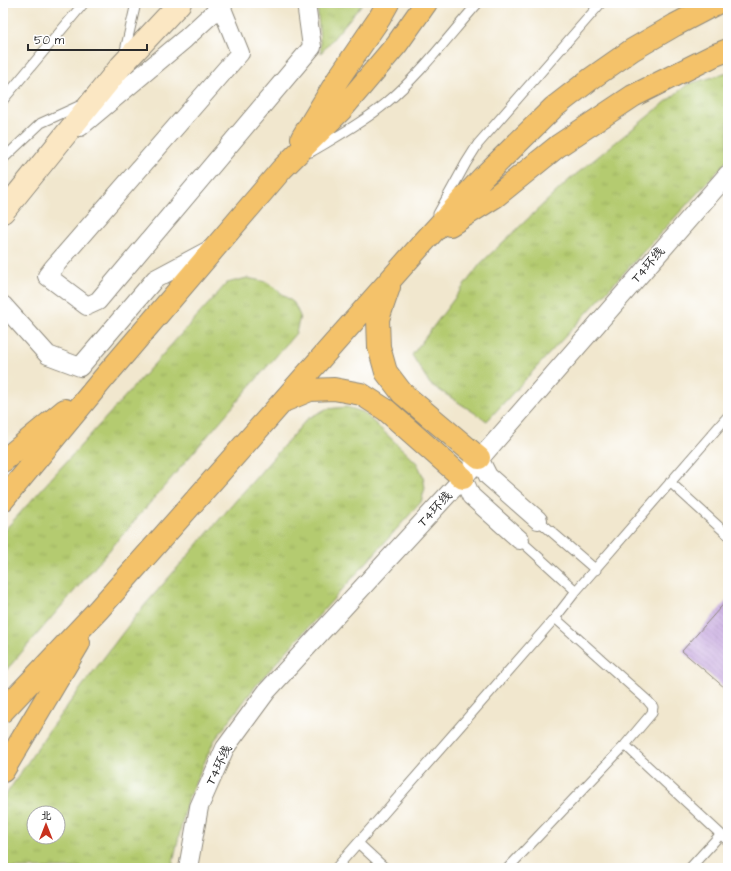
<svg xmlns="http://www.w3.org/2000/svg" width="731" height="871" font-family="'Architects Daughter','LXGW WenKai TC',sans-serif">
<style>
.grass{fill:url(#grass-tufts);stroke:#707b4e;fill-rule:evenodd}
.building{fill:url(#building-back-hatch)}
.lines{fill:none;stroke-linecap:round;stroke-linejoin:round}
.service-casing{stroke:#8e897c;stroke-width:11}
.minor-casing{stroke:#8e897c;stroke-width:20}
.secondary-casing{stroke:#8e897c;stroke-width:24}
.primary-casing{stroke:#8e897c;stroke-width:24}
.service{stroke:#fff;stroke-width:9}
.minor{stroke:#fff;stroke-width:18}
.secondary{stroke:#fbe7c3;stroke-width:22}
.primary{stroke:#f4c26a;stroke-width:22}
.labels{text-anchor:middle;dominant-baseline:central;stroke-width:3;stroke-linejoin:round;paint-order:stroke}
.street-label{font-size:13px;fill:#2b2b2b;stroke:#fff}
</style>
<defs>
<pattern id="grass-tufts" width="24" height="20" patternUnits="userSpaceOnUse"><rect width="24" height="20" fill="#b4cb70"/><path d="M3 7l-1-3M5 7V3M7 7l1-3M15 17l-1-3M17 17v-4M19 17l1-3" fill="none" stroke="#9bae61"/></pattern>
<pattern id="building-back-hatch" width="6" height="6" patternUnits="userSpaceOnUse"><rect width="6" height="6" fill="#bd9ada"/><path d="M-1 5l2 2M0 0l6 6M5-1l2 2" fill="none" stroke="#9a7eb1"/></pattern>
</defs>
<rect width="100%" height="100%" fill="#fff"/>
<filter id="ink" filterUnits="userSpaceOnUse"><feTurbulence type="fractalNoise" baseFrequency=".025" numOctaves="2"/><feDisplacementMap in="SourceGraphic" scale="8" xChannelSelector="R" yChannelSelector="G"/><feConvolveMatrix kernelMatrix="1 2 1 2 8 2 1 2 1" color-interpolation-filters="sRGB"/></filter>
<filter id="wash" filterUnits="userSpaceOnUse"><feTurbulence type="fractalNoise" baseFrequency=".012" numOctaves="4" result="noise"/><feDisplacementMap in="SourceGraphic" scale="16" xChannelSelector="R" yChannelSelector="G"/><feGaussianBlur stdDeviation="0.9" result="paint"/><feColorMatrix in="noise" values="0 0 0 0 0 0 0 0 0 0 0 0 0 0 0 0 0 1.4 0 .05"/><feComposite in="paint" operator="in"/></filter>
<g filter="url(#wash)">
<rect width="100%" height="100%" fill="#f1e7ce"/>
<path class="grass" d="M317 3H363L321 53Z
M728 73V160L487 421 430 384 412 355 481 263 569 180 688 84Z
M247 278 267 282 294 303 300 316 296 333 3 674V532L227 283Z
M347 407 363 412 417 463 423 476 425 488 421 502 258 683 214 741 187 801 173 862V868H3V799L52 726 137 614 307 419 326 409ZM34 813H58V837H34Z"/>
<g id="blocks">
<path class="building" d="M728 599V685L725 688 682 651Z"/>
</g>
</g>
<g filter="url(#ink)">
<use href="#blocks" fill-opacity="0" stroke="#8e897c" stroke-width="1"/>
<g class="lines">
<g class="service-casing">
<path id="service" d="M124 55 136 3
M3 100 84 3
M311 152C336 137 362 123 385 104 420 75 448 37 478 3
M3 159 41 123 83 104
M438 214 466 163 478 144 601 3
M670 482 728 535
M538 520 596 570
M520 540 576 591
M625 745 728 841
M358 843 385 868
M336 868 555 618 576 591 728 416
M508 868 625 745 652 713 653 707 648 701 555 618
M690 868 720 835"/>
</g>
<g class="minor-casing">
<path id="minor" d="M221 6 240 53 53 268 47 276 87 306 98 301 312 47 306 3
M80 127 185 39 224 3
M3 305 48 355 80 367 155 279 211 249
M479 458 488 476 538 520
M463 478 471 496 520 540
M188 868 199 807 225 748 267 691 463 478 728 174"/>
</g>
<g class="secondary-casing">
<path id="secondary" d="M3 212 121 66 180 3"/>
</g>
<g class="primary-casing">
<path id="primary" d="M302 138 338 79 379 19 388 3
M450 225 496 196 558 146 633 96 715 55 728 50
M389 287 378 319 379 347 386 372 402 393 479 458
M286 400 310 390 334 389 361 394 386 410 463 478
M3 461 65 410
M3 500 103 379 253 203 282 169 342 109 397 44 426 3
M3 711 99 609 422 244 483 177 553 108 592 78 632 50 675 25 717 3
M3 771 79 643"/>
</g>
<use href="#service" class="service"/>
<use href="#minor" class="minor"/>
<use href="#secondary" class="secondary"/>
<use href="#primary" class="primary"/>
</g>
</g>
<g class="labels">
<g class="street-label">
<text transform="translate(648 265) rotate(-49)">T4环线</text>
<text transform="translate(435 509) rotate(-47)">T4环线</text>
<text transform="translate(219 765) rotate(-64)">T4环线</text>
</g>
</g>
<rect width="731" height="871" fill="none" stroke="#fff" stroke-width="16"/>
<g transform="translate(46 825)"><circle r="19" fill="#ffffff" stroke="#aaaaaa"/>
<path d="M0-3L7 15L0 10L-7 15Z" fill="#c8321e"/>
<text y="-6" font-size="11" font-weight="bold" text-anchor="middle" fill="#2b2b2b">北</text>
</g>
<path d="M28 44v6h119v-6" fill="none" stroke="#2b2b2b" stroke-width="2"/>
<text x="34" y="44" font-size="12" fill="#2b2b2b" stroke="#ffffff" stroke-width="3" paint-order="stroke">50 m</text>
</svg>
